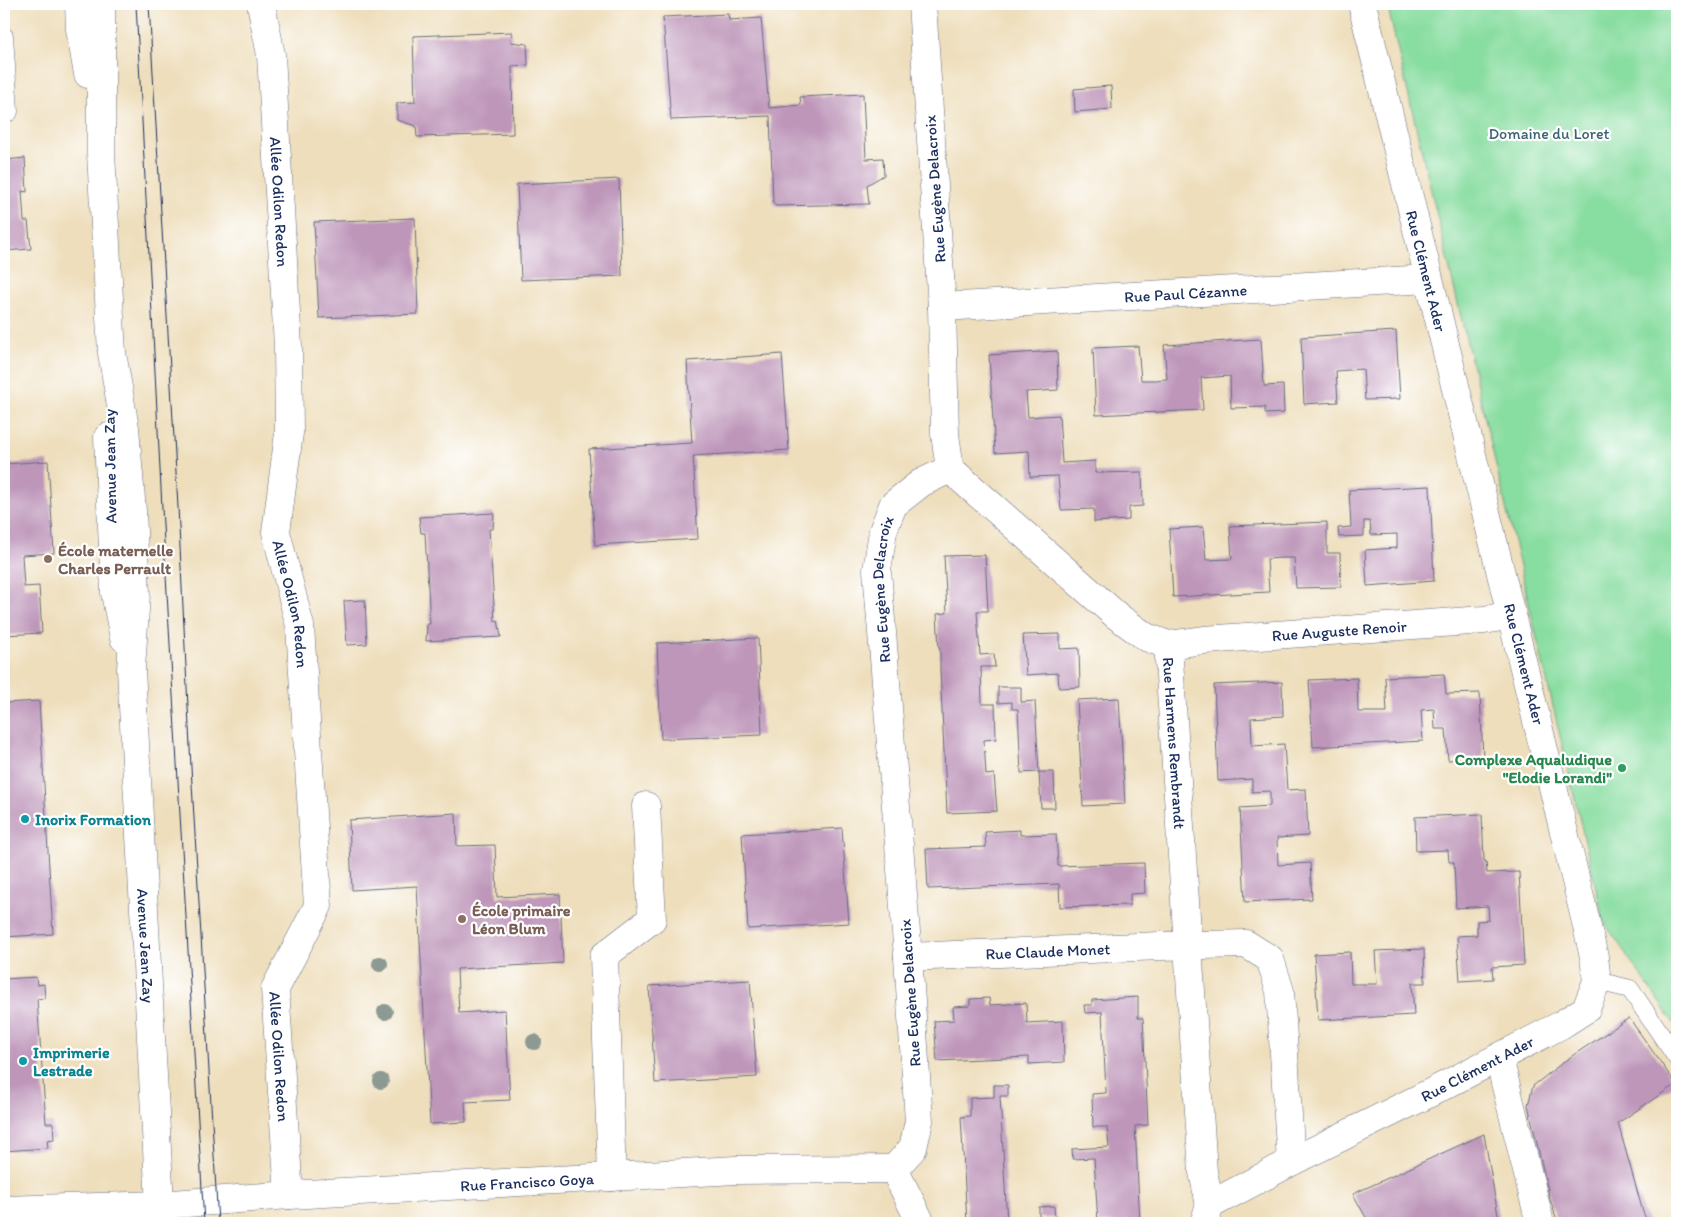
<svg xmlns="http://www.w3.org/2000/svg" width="1681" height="1227" font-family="Itim,sans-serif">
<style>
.green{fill:#88dda0;stroke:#52867f}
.building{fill:#be96ba}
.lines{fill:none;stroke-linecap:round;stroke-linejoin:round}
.lane-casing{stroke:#656c7f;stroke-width:19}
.street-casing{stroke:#656c7f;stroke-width:29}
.secondary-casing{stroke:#656c7f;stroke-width:29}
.lane{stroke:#fff;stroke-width:18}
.street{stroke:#fff;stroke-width:28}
.secondary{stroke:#fff;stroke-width:28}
.tram{stroke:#1b2f5e;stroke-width:1}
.tree{fill:#8c9a93}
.education-dot{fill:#8d6e63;stroke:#fff;stroke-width:2}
.leisure-dot{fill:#2e9e5b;stroke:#fff;stroke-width:2}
.culture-dot{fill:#0f9aa8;stroke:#fff;stroke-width:2}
.labels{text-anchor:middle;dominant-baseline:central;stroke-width:4.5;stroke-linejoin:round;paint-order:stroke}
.park-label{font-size:16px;fill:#3c6372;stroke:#fff}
.street-label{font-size:16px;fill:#1b2f5e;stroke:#fff}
.education-label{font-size:16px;font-weight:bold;fill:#785e54;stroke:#fff;text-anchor:start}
.leisure-label{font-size:16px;font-weight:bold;fill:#27864d;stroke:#fff;text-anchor:end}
.culture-label{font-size:16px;font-weight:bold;fill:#0d838f;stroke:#fff;text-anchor:start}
</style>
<rect width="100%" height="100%" fill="#fff"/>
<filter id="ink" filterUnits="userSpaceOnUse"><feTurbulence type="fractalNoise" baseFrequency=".02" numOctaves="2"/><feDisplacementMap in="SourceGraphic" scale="10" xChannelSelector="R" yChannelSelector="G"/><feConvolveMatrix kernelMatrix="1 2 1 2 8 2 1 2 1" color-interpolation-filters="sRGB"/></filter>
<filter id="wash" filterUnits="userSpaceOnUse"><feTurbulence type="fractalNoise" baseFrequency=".0096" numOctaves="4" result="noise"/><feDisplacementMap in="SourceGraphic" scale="20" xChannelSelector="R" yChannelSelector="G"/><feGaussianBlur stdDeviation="1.12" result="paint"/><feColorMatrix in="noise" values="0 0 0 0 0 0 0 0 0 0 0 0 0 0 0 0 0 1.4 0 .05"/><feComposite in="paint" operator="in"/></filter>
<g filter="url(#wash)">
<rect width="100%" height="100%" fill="#eedebc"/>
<path class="green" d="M1387 4H1677V1028L1604 922Z"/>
<g id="blocks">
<path class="building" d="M728 14 729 20 761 18 769 108 801 105 800 97 863 94 866 159 883 158 884 175 867 185 869 204 776 206 773 203 770 116 671 120 663 17Z
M512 32 511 42 527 44 528 65 512 66 513 134 417 137 416 126 397 120V103L415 102 413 36Z
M1111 86 1112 109 1075 112 1074 89Z
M25 158 27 192 22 191 24 221H28L31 249 4 251V160Z
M619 179 622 276 521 280 517 184Z
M415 218 418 314 319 318 314 222Z
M1396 331 1400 399 1365 400 1363 369 1349 370 1336 371 1338 402 1304 404 1301 337Z
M1261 339 1264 386 1283 385 1284 413 1265 414V407L1231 408 1230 376 1201 378 1203 410 1096 415 1093 348 1138 346 1141 380H1155L1167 379 1164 345Z
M1057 351 1058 390 1026 392 1028 417 1059 415 1062 463 1095 461V473L1142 472 1143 506 1129 507V520L1094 522V509L1061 510 1058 476 1030 477 1029 451 995 453 989 355Z
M782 354 789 450 693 456 698 539 595 545 589 449 692 443 687 361Z
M48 461 54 553 22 555 24 587 39 586 42 633 4 635V464Z
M1430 486 1434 581 1367 586 1365 550 1397 548V534L1371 535 1370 521H1364V536L1339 537 1338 528 1351 527 1349 490Z
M494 513 493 529H489L495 621 498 620 501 637 426 641 427 624H430L425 533H421L419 517Z
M1327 522V553H1340L1341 587 1296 588 1294 558H1281L1267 559 1269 592 1173 597 1169 529 1203 527 1206 560 1232 559 1230 526Z
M985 555 988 611H977L980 655 994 654 995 667H981L982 704H995L996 739 984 740 986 775 994 774 997 811 947 813 940 670V648L939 649 937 614 947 613 944 556Z
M365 600 367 644 347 645 344 601Z
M1060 634V649L1079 648 1080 687 1059 688 1058 673 1026 675 1023 635Z
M758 638 762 735 661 739 657 643Z
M1444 674 1446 694 1480 693 1483 758 1448 760 1446 729H1435L1434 709 1421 710 1423 741 1313 747 1309 680 1357 678 1358 712H1387L1385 677Z
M1282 682 1283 716 1251 718 1252 746 1284 744 1287 790 1306 789 1308 836 1277 838 1278 865 1310 863 1312 899 1245 902 1240 808 1270 806V791L1252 792V779L1218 781 1214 685Z
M998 687H1021V702L1035 701 1039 772H1054L1055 808H1041L1039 772 1021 773 1018 709H1012V702L998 703Z
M1119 698 1125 804 1083 806 1077 700Z
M39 701 53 934 4 937V703Z
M456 813 457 846 495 845 497 897 560 894 563 963 457 969 459 1013 505 1010 510 1100 465 1102 466 1122 430 1124 417 886 352 890 349 820Z
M1482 814 1484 861H1486L1487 873 1519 872 1524 965 1492 967 1493 979 1460 981 1457 936 1477 935V921L1489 920 1488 906 1456 908 1454 862H1449L1448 850 1416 851 1415 817Z
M842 828 849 923 748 929 742 834Z
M1020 830V835L1056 834 1058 866 1144 863 1145 893 1130 894V905L1060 907 1059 884 928 889 926 849 986 847 985 832Z
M1424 949 1425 983H1412L1414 1015 1318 1020 1314 954 1350 952 1351 984H1377L1375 951Z
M36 977 37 985 44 984 45 998 37 999 46 1123H53L54 1139 47 1140 48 1148 4 1151V979Z
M750 980 757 1077 655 1083 649 986Z
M1138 997V1018H1143L1148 1125 1135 1126 1140 1223H1098L1094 1158 1073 1159 1072 1149 1109 1147 1107 1127H1093L1092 1094 1106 1093V1091L1102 1012 1085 1013 1084 1005H1092V1000Z
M989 998 990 1005 1026 1003 1027 1023 1063 1021 1064 1062 1029 1064V1057L937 1061 934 1021 954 1020 953 1007 970 1006V999Z
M1629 1018 1676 1084 1618 1123 1643 1212 1648 1223H1558L1550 1199 1528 1105 1533 1086 1566 1060Z
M994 1085H1008V1096H1000L1007 1223H967L961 1117 970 1116V1098L994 1097Z
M1484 1134 1499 1221 1496 1223H1369L1353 1194Z
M1054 1206 1055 1218H1039V1207Z"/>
</g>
</g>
<g filter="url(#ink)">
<use href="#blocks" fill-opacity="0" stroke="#656c7f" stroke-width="1"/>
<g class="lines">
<g class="lane-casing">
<path id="lane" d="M4 36 9 112
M1597 981 1630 989 1677 1058"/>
</g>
<g class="street-casing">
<g id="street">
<path id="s1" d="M261 4 271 55 288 346 289 433 276 532 300 626 318 906 275 989 289 1195"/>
<path id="s2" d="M942 307 1428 279"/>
<path id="s3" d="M950 469 1117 616 1146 637 1168 645 1203 1172 1210 1205"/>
<path id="s4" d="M1168 645 1204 640 1484 620 1512 615"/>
<path id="s5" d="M908 957 1160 946 1246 944 1270 959 1280 991 1291 1162"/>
<path d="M1499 1058 1540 1223"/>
<path d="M612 1177 604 956 652 919 646 806"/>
<path id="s6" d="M4 1210 160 1205 289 1195 736 1170 894 1169"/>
<path id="s7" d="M921 1223 894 1169 913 1148 919 1121 908 957 877 570 883 531 893 505 921 483 950 469 945 434 942 307 922 4"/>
<path id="s8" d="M1204 1223 1210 1205 1291 1162 1428 1094 1561 1025 1586 1009 1597 981 1594 957 1584 914 1362 4"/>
</g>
</g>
<g class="secondary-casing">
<g id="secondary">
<path d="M79 4 80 29 88 74"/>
<path id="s9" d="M101 4V153L112 353 125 428 132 511 136 594 131 669 161 1223"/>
<path d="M108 437 115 593 124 638"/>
</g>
</g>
<use href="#lane" class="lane"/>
<use href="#street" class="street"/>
<use href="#secondary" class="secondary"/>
<path class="tram" d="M136 4 162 508 204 1223
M149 4 178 507 191 767 218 1223"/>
</g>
<g class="tree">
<circle cx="380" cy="964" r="8"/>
<circle cx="385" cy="1012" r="8"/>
<circle cx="534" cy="1042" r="8"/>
<circle cx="381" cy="1081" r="8"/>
</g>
</g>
<g class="education-dot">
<circle cx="48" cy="559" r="5"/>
<circle cx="462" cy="919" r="5"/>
</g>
<circle class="leisure-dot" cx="1622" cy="768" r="5"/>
<g class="culture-dot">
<circle cx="25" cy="819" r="5"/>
<circle cx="23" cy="1061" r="5"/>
</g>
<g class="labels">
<g class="park-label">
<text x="1549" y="133">Domaine du Loret</text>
</g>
<g class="street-label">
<text transform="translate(935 189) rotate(-94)">Rue Eugène Delacroix</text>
<text stroke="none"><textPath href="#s1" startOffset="199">Allée Odilon Redon</textPath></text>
<text transform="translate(1426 271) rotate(76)">Rue Clément Ader</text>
<text stroke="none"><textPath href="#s2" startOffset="244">Rue Paul Cézanne</textPath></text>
<text transform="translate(110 466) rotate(-91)">Avenue Jean Zay</text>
<text stroke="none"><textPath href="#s7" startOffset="650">Rue Eugène Delacroix</textPath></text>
<text stroke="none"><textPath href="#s1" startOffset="604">Allée Odilon Redon</textPath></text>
<text stroke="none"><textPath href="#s4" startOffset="172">Rue Auguste Renoir</textPath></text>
<text transform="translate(1524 664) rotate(76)">Rue Clément Ader</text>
<text stroke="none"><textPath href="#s3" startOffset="380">Rue Harmens Rembrandt</textPath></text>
<text stroke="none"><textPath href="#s9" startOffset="944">Avenue Jean Zay</textPath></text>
<text stroke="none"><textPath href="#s5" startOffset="140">Rue Claude Monet</textPath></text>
<text transform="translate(910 993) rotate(-94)">Rue Eugène Delacroix</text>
<text stroke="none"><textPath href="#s1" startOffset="1069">Allée Odilon Redon</textPath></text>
<text stroke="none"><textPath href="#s8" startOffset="319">Rue Clément Ader</textPath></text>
<text stroke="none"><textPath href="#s6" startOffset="524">Rue Francisco Goya</textPath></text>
</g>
<g class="education-label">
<text x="58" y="550">École maternelle<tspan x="58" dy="18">Charles Perrault</tspan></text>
<text x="472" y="910">École primaire<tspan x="472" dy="18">Léon Blum</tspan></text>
</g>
<g class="leisure-label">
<text x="1612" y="759">Complexe Aqualudique<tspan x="1612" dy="18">"Elodie Lorandi"</tspan></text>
</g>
<g class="culture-label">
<text x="35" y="819">Inorix Formation</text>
<text x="33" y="1052">Imprimerie<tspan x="33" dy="18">Lestrade</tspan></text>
</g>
</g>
<rect width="1681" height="1227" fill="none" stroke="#fff" stroke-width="20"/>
</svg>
